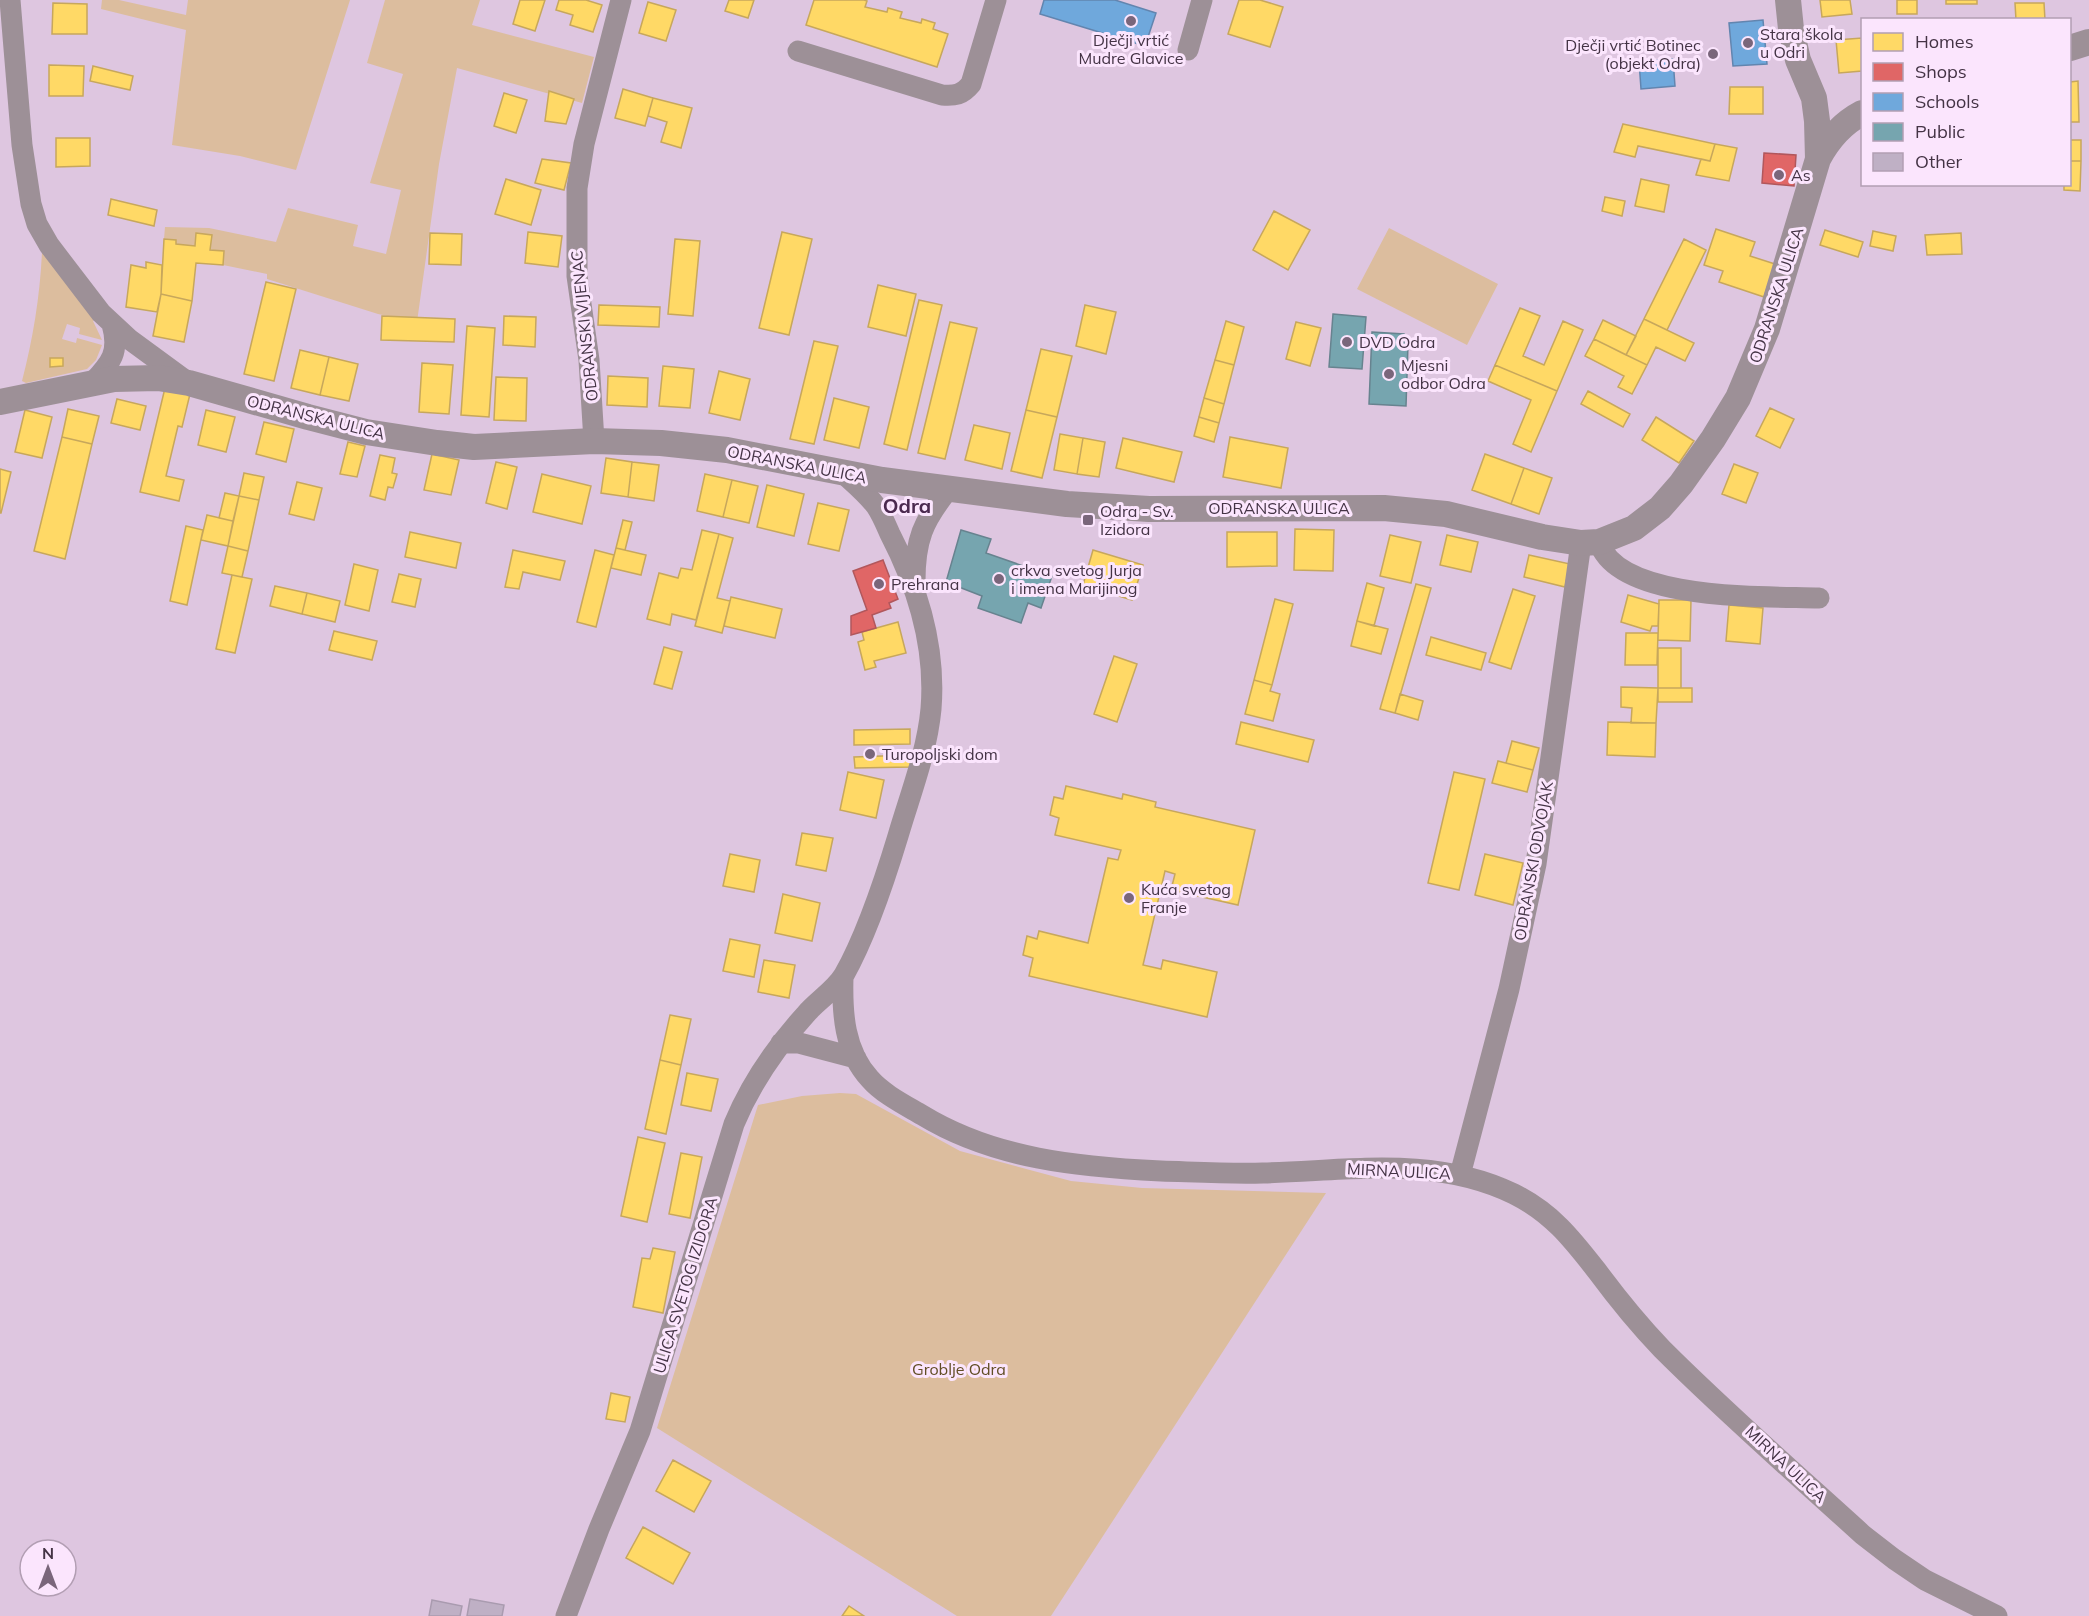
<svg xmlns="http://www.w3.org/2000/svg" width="2089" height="1616" font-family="Mulish,sans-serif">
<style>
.green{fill:#dcbd9e}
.homes{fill:#ffd966;stroke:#c7a75c;stroke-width:1.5}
.shops{fill:#e06666;stroke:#b1575c;stroke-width:1.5}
.schools{fill:#6fa8dc;stroke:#6285af;stroke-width:1.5}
.public{fill:#76a5af;stroke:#67838f;stroke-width:1.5}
.building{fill:#bfb0c5;stroke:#a99baf;stroke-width:1.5}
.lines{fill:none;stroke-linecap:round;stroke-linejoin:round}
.minor{stroke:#9d9097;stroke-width:21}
.tertiary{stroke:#9d9097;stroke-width:26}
.poi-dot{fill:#7a667b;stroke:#fbe5fd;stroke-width:2}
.labels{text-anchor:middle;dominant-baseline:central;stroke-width:6;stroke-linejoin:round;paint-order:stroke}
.poi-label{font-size:16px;fill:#443345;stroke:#fbe5fd;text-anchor:start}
.street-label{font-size:16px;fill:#443345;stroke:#fbe5fd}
.park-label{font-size:16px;fill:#614d25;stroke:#fbe5fd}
.quarter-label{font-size:20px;font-weight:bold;fill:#4b294f;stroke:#fbe5fd}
</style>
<rect width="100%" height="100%" fill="#dec6e0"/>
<path class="green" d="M102 0H119L186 15 188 0H350L296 170 240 156 172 145 186 30 101 9Z
M385 0H480L472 25 594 57 582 103 457 68 439 164 417 322 378 314 267 279V274L223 265 224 251 210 250 196 233 195 246 176 244 175 240 164 239 165 227 209 228 276 242 288 208 358 225 353 246 386 254 401 190 370 183 403 74 367 63Z
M1389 228 1498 284 1467 345 1357 289Z
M42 252 96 318 93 321 102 340 79 334 80 328 67 324 62 339 76 343 77 338 102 345 96 360 87 369 26 383 22 381C33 339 40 296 42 252Z
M840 1093 856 1094 960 1151 1071 1181 1142 1188 1326 1193 1051 1616H957L657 1428 758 1105 802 1096Z"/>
<path class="homes" d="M520 0H545L535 31 513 24Z
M559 0H586L602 5 593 32 570 25 573 15 556 10Z
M729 0H754L748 18 725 11Z
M814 0H864L867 1 865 7 887 12 888 8 902 12 900 18 921 23 922 19 935 23 933 29 948 34 937 67 806 25Z
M1239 0H1260L1283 7 1270 47 1228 34Z
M1820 0H1850L1852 14 1822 17Z
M1897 0H1917V14H1897Z
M1946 0H1977V4H1946Z
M648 2 676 10 666 41 639 33Z
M53 3 87 4V34H52Z
M2015 3H2044L2045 20H2016Z
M1862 38V71L1839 73 1836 40Z
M49 65 84 66 83 96H49Z
M93 66 133 76 130 90 90 81Z
M2078 81 2079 122H2070V82Z
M1730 87H1763V114H1729Z
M623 89 653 98 645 126 615 118Z
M549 91 574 99 566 124 545 121Z
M504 93 527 100 516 133 494 126Z
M653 98 692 108 681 148 661 142 667 122 648 116Z
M1623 124 1715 144 1710 161 1638 146 1635 157 1614 152Z
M56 138H90V166L56 167Z
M2070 140H2081V161H2070Z
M1715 144 1737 148 1729 181 1696 175 1701 159 1710 161Z
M542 159 571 163 564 190 535 183Z
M2070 161H2081L2080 191 2064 190V184H2070Z
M506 179 541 190 531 225 495 214Z
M1641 179 1669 185 1664 212 1635 206Z
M1605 197 1625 201 1622 216 1602 211Z
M111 199 157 210 154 226 108 215Z
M1274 211 1310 230 1288 270 1253 250Z
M1716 229 1755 242 1750 256 1775 264 1764 297 1719 282 1723 271 1704 265Z
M1825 230 1863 242 1858 257 1820 245Z
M1873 231 1896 236 1893 251 1870 246Z
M528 232 562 236 558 267 525 263Z
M782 232 812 239 789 335 759 328Z
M196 233 212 235 210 250 224 251 223 265 196 263 192 301 161 294 164 239 176 240V244L195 246Z
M430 233 462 234 461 265 429 264Z
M1961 233 1962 254 1927 255 1925 235Z
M675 239 700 241 693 316 668 314Z
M1684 239 1706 250 1667 330 1644 319Z
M146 262 162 265 161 294 157 312 126 307 131 265 146 268Z
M266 282 296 289 274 381 244 374Z
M878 285 916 294 906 336 868 327Z
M161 294 192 301 184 342 153 336Z
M919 300 942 305 907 450 884 444Z
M599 305 660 307 659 327 598 325Z
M1085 305 1116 312 1106 354 1076 346Z
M1520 308 1540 316 1523 356 1544 365 1563 321 1583 330 1557 391 1495 365Z
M382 316 455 319 454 342 381 340Z
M504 316 536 317 535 347 503 345Z
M1644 319 1694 343 1685 361 1656 347 1647 365 1626 355Z
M1603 320 1636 336 1626 355 1594 339Z
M1226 321 1244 327 1234 365 1215 360Z
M950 322 977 328 945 459 918 453Z
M1296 322 1321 328 1310 366 1286 359Z
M467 326 495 328 489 417 461 415Z
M1594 339 1647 365 1632 394 1618 387 1624 376 1585 356Z
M814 341 838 346 814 444 790 439Z
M1041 349 1072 356 1057 417 1026 410Z
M300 350 329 357 320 395 291 388Z
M329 357 358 364 349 401 320 395Z
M50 358H63V366L50 367Z
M1215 360 1234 365 1224 404 1204 398Z
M422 363 453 365 449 414 419 412Z
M1495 365 1557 391 1531 452 1513 444 1531 400 1488 381Z
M663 366 694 369 690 408 659 406Z
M719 371 750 379 740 420 709 413Z
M608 376 648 378 647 407 607 405Z
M496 377 527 378 526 421 494 420Z
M165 388 190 394 182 427 178 426 166 476 184 480 179 501 140 492Z
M1588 391 1630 414 1623 427 1581 404Z
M834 398 869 407 859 448 824 440Z
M1204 398 1224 404 1219 423 1199 417Z
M117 399 146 406 140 430 111 423Z
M1770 408 1794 419 1780 448 1756 436Z
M68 409 99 416 92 444 62 437Z
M25 410 52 417 42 458 15 452Z
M206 410 235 417 226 452 198 445Z
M1026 410 1057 417 1042 478 1011 471Z
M1199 417 1219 423 1214 442 1194 436Z
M1656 417 1694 441 1679 463 1642 440Z
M264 422 294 429 286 462 256 454Z
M974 425 1010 433 1002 469 965 460Z
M1060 434 1083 438 1077 474 1054 470Z
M62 437 92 444 65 559 34 551Z
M1230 437 1288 448 1281 488 1223 477Z
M1083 438 1105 442 1099 477 1077 474Z
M1123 438 1182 452 1174 482 1116 468Z
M348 442 365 446 357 477 340 474Z
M432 454 459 460 451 495 424 490Z
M1485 454 1524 468 1511 504 1472 490Z
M380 455 395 458 392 473 397 474 393 488 388 487 385 500 370 496Z
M606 458 632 462 628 497 601 493Z
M496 462 517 467 507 509 486 503Z
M632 462 659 465 654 501 628 497Z
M1734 464 1758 473 1746 503 1722 494Z
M1524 468 1552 478 1539 514 1511 504Z
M0 469 11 472 1 513H0Z
M244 473 264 477 259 500 239 496Z
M542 474 591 486 582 524 533 512Z
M705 474 732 480 723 517 697 511Z
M732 480 758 486 749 523 723 517Z
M297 482 322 488 314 520 289 514Z
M767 485 804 494 794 536 757 527Z
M225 493 239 496 233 521 219 518Z
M239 496 259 500 248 551 228 546Z
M818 503 849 510 839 551 808 544Z
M207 515 233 521 228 546 201 540Z
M623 520 632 522 625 550 616 548Z
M186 526 203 530 187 605 170 601Z
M1295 529 1334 530 1333 571 1294 570Z
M702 530 719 534 696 620 672 614 670 625 647 619 659 573 678 578 681 568 692 570Z
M410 532 461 543 456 568 405 557Z
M1227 532H1277V566L1227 567Z
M719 534 733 538 717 598 730 601 722 633 695 626Z
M1390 535 1421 542 1411 583 1380 576Z
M1447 535 1478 542 1471 572 1440 565Z
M228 546 248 551 242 577 222 573Z
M616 548 646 555 641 575 611 568Z
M513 550 565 561 560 580 523 572 519 589 505 587Z
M595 550 614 555 596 627 577 622Z
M1093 550 1143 565 1132 600 1083 585Z
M1529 555 1570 564 1565 587 1524 577Z
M354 564 378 570 369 611 345 605Z
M399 574 421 579 415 607 392 602Z
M232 575 252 579 235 653 216 649Z
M1367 583 1384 588 1374 626 1357 621Z
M1416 584 1431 588 1395 713 1380 709Z
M275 586 307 593 302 614 270 606Z
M1513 589 1535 596 1511 669 1489 662Z
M307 593 340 601 335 622 302 614Z
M1628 595 1659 604 1658 626H1652L1650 631 1621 622Z
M731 597 782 609 775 638 724 626Z
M1275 599 1293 604 1272 685 1254 680Z
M1659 600H1691L1690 641 1658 640Z
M1729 605 1763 608 1760 644 1726 641Z
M1357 621 1388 629 1381 654 1351 646Z
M898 622 906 653 874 661 876 667 865 670 858 642 864 640 862 632Z
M334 631 377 641 372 660 329 650Z
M1626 633H1658L1657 665H1625Z
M1431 637 1486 653 1481 670 1426 655Z
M664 647 682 652 672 689 654 684Z
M1658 648H1681V688H1658Z
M1114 656 1137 664 1117 722 1094 714Z
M1254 680 1272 685 1270 691 1280 694 1273 721 1245 714Z
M1621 687 1658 688 1656 723H1631L1632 708 1621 707Z
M1658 688H1692V702H1658Z
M1400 694 1423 701 1418 720 1395 713Z
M1241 722 1314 740 1308 762 1236 744Z
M1608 722 1656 723 1655 757 1607 755Z
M910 729V744L854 745V730Z
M1512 741 1539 748 1533 770 1506 763Z
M911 755V767L855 768 854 757Z
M1498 761 1533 770 1527 792 1492 783Z
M848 772 884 780 876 818 840 810Z
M1454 772 1485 779 1459 890 1428 883Z
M1066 786 1122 799 1123 794 1156 802 1155 807 1255 830 1238 905 1171 890 1175 874 1165 871 1143 965 1161 969 1163 960 1217 972 1207 1017 1029 976 1033 958 1023 955 1027 936 1037 939 1039 931 1088 943 1108 858 1118 860 1121 850 1055 835 1059 818 1050 815 1054 797 1063 799Z
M802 833 833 838 826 871 796 865Z
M730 854 760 860 754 892 723 886Z
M1485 854 1523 863 1513 905 1475 895Z
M783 894 820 903 812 941 775 933Z
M730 939 760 945 754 977 723 971Z
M764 960 795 965 789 998 758 992Z
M670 1015 691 1019 681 1065 660 1060Z
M660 1060 681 1065 666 1134 645 1129Z
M687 1073 718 1079 711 1111 681 1105Z
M638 1137 665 1143 647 1222 621 1216Z
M681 1153 702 1157 690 1218 669 1214Z
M653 1248 675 1252 663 1313 633 1307 642 1258 650 1259Z
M611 1393 630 1397 625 1422 606 1419Z
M673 1460 711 1481 694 1512 656 1491Z
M643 1527 690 1553 673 1584 626 1558Z
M849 1606 864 1616H842Z"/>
<path class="shops" d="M1764 153 1796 155 1794 186 1762 183Z
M883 560 898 599 889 603 891 608 872 615 876 628 851 635V616L867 610 853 571Z"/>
<path class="schools" d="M1044 0H1115L1156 13 1145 46 1040 14Z
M1763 20 1767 64 1733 66 1729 23Z
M1673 59 1675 86 1641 89 1639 61Z"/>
<path class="public" d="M1333 314 1366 317 1362 369 1329 367Z
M1372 332 1404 334V343L1408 344 1406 406 1369 404Z
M961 530 991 539 986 553 1052 576 1041 608 1028 603 1021 623 978 608 982 596 946 582Z"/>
<path class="building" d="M470 1599 504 1605 502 1616H467Z
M432 1600 462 1606 460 1616H429Z"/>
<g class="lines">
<path class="minor" d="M10 0 22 145 31 204 37 224 49 245 101 313 129 339 189 383
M1188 50 1202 0
M798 51 942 95C955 96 962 95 971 84L996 0
M93 382C111 363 120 352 112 324
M594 441 589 360 577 276V188L584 144 621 0
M1599 542C1618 602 1767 596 1819 598
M915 581C915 540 923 521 948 490
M843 977C842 1013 844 1051 870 1079 883 1094 905 1105 922 1115 994 1159 1079 1167 1161 1171 1195 1172 1229 1174 1263 1173 1348 1171 1434 1155 1514 1194 1552 1213 1572 1239 1597 1271 1617 1298 1639 1325 1662 1349 1727 1414 1796 1474 1863 1535L1894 1559 1925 1580 1997 1616
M781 1043H799L856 1058
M1460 1175 1509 989 1536 864 1581 543
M566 1616 599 1529 640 1431 734 1124C751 1083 776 1047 806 1014 817 1001 835 990 844 975 866 936 885 879 898 836 910 795 927 752 931 709 936 648 918 588 890 534 886 525 882 515 876 506 867 494 855 484 844 474"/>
<path class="tertiary" d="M1788 0 1791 29 1798 60 1814 98 1817 121 1818 159
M2070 48 2089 42
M0 402 114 379 158 378 189 383 308 417 366 432 437 443 474 447 594 441 661 443 727 450 882 480 1067 504 1149 509 1384 508 1446 514 1542 537 1581 543 1599 542 1634 528 1660 508 1681 484 1713 439 1738 398 1767 329 1818 159C1828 140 1843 123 1862 113"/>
</g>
<g class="poi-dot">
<circle cx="1131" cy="21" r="6"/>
<circle cx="1748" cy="43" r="6"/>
<circle cx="1713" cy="54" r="6"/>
<circle cx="1779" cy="175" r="6"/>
<circle cx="1347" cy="342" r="6"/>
<circle cx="1389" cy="374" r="6"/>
<rect x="1082" y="514" width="12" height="12" rx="3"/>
<circle cx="999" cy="579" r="6"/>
<circle cx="879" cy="584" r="6"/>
<circle cx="870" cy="754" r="6"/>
<circle cx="1129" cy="898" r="6"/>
</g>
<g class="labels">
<g class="poi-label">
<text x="1760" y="34">Stara škola<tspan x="1760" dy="18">u Odri</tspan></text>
<text x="1131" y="40" text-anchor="middle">Dječji vrtić<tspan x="1131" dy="18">Mudre Glavice</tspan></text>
<text x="1701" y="45" text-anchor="end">Dječji vrtić Botinec<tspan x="1701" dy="18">(objekt Odra)</tspan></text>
<text x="1791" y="175">As</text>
<text x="1359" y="342">DVD Odra</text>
<text x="1401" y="365">Mjesni<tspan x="1401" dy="18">odbor Odra</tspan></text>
<text x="1100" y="511">Odra - Sv.<tspan x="1100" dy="18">Izidora</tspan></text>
<text x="1011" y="570">crkva svetog Jurja<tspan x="1011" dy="18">i imena Marijinog</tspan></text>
<text x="891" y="584">Prehrana</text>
<text x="882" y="754">Turopoljski dom</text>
<text x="1141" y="889">Kuća svetog<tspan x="1141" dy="18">Franje</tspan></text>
</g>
<g class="street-label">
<text transform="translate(1776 295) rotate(-72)">ODRANSKA ULICA</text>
<text transform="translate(584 326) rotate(-96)">ODRANSKI VIJENAC</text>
<text transform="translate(316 417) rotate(14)">ODRANSKA ULICA</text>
<text transform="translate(797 464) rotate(11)">ODRANSKA ULICA</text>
<text x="1279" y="508">ODRANSKA ULICA</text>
<text transform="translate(1533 861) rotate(-80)">ODRANSKI ODVOJAK</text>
<text transform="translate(1399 1171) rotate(3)">MIRNA ULICA</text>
<text transform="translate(685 1285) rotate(-73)">ULICA SVETOG IZIDORA</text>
<text transform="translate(1786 1464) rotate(43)">MIRNA ULICA</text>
</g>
<g class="park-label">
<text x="959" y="1369">Groblje Odra</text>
</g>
<g class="quarter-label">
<text x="907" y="505">Odra</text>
</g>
</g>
<rect x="1861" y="18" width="210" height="168" fill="#fbe5fd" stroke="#b29eb3" stroke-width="1.5"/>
<rect x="1873" y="33" width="30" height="18" fill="#ffd966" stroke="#b29eb3" stroke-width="1.5"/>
<text x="1915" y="48" font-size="18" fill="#443345">Homes</text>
<rect x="1873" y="63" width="30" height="18" fill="#e06666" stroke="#b29eb3" stroke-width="1.5"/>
<text x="1915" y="78" font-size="18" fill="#443345">Shops</text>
<rect x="1873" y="93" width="30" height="18" fill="#6fa8dc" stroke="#b29eb3" stroke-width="1.5"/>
<text x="1915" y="108" font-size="18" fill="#443345">Schools</text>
<rect x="1873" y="123" width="30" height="18" fill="#76a5af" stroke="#b29eb3" stroke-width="1.5"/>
<text x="1915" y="138" font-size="18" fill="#443345">Public</text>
<rect x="1873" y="153" width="30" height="18" fill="#bfb0c5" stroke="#b29eb3" stroke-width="1.5"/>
<text x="1915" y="168" font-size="18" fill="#443345">Other</text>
<g transform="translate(48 1568)"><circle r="28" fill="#fbe5fd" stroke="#b29eb3" stroke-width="1.5"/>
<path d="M0-4.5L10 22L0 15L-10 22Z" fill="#7a667b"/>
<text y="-9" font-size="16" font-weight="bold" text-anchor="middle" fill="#443345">N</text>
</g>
</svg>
